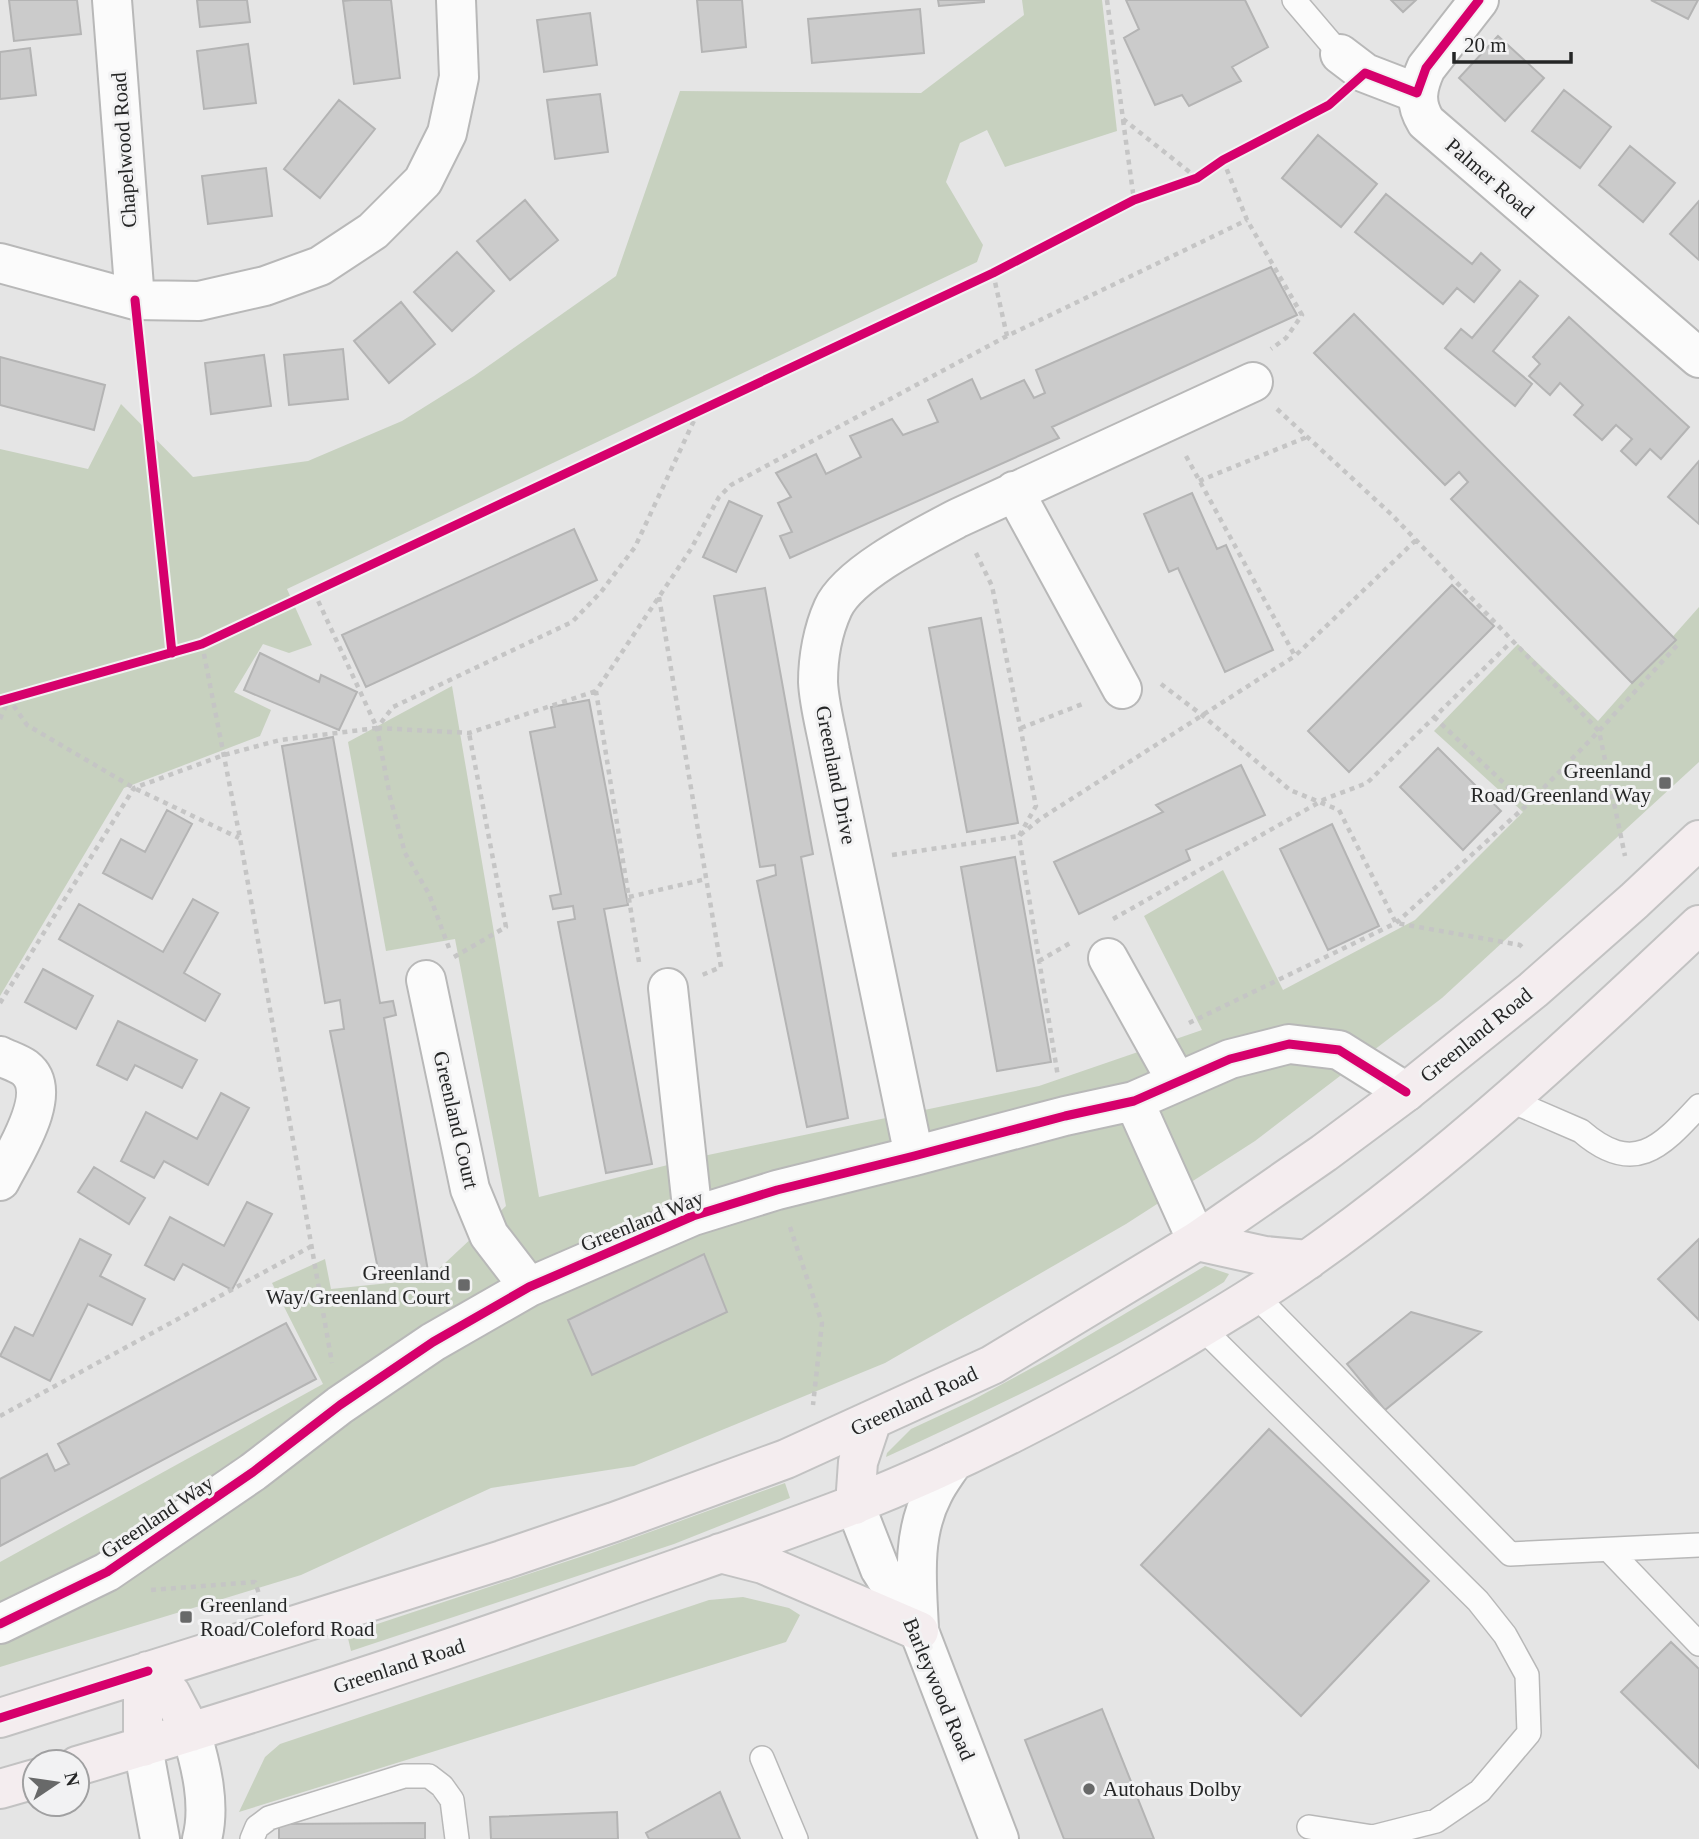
<svg xmlns="http://www.w3.org/2000/svg" width="1699" height="1839" font-family="'Times New Roman',serif">
<style>
.green{fill:#c7d1bf}
.building{fill:#cbcbcb;stroke:#b4b4b4;stroke-width:2}
.lines{fill:none;stroke-linecap:round;stroke-linejoin:round}
.lane-casing{stroke:#b8b8b8;stroke-width:26}
.street-casing{stroke:#b8b8b8;stroke-width:42}
.highway-casing{stroke:#c2c2c2;stroke-width:42}
.path{stroke:#c5c5c5;stroke-width:4.5;stroke-dasharray:5 5;stroke-linecap:butt}
.lane{stroke:#fbfbfb;stroke-width:23}
.street{stroke:#fbfbfb;stroke-width:38}
.highway{stroke:#f4edef;stroke-width:38}
.cycleway-casing{stroke:#f2f2f3;stroke-width:13}
.cycleway{stroke:#d6006c;stroke-width:9}
.poi-dot{fill:#686969;stroke:#f2f2f3;stroke-width:2.5}
.labels{text-anchor:middle;dominant-baseline:central;stroke-width:6;stroke-linejoin:round;paint-order:stroke}
.street-label{font-size:21px;fill:#252626;stroke:#f2f2f3}
.poi-label{font-size:21px;fill:#252626;stroke:#f2f2f3;text-anchor:end}
</style>
<rect width="100%" height="100%" fill="#e5e5e5"/>
<path class="green" d="M1022 0H1102L1117 131 1005 167 987 130 960 143 946 182 983 245 977 262 287 589 312 645 289 653 263 644 234 692 271 710 260 736 124 788 0 996V449L88 469 121 404 193 477 308 461 402 421 474 376 616 276 680 91 921 93 1024 15Z
M1699 607V762L1442 998 1255 1141 1126 1224 885 1363 634 1466 491 1488 301 1575 0 1667V1562L323 1384 272 1283 325 1259 331 1289 428 1279 506 1206 455 939 386 951 348 742 452 686 539 1197 708 1155 1039 1086 1202 1030 1144 916 1223 870 1283 990 1415 920 1523 812 1434 731 1518 644 1598 721Z
M1205 1266 1229 1274 1224 1282C1116 1350 1002 1404 886 1457L887 1453 911 1429 969 1402 1054 1356Z
M785 1483 790 1498 674 1544 351 1651 347 1634 589 1554Z
M743 1597 789 1608 800 1615 786 1642 239 1812 265 1757 280 1744 709 1600Z"/>
<path class="building" d="M9 0H77L81 34 14 41Z
M197 0H247L250 22 200 27Z
M352 0H391L400 78 354 84 343 1Z
M697 0H742L746 47 702 52Z
M938 0H984V2L939 6Z
M1126 0H1245L1268 47 1232 67 1241 81 1189 106 1182 95 1155 105 1124 38 1139 29Z
M1391 0H1416L1403 12Z
M1651 0H1698L1688 19Z
M920 9 924 53 812 63 808 19Z
M590 13 597 65 544 72 537 20Z
M1498 36 1544 78 1505 121 1459 78Z
M248 44 256 103 204 109 197 51Z
M30 48 36 95 0 99V52Z
M1564 90 1611 127 1580 168 1532 131Z
M600 94 608 152 555 159 547 100Z
M339 100 375 129 320 198 284 169Z
M1318 135 1377 184 1341 227 1282 178Z
M1630 146 1675 183 1643 222 1599 185Z
M266 168 272 216 208 224 202 176Z
M1386 194 1472 264 1481 253 1500 270 1474 302 1457 288 1443 304 1355 232Z
M525 200 558 240 510 280 477 241Z
M1699 201V260L1670 234Z
M457 252 494 291 452 331 414 292Z
M1271 267 1297 315 1052 427 1059 438 790 558 780 536 792 532 778 503 791 497 776 473 816 454 826 474 861 457 850 436 892 419 903 435 938 422 928 400 972 379 981 399 1024 380 1034 398 1045 393 1036 370Z
M1520 281 1538 296 1493 351 1532 384 1515 406 1445 348 1461 329 1472 338Z
M401 302 435 344 389 383 354 341Z
M1354 314 1676 640 1632 683 1451 499 1468 482 1459 472 1445 485 1314 353Z
M1569 317 1689 427 1661 459 1650 449 1636 465 1621 451 1632 439 1616 425 1602 440 1574 415 1583 405 1560 383 1550 395 1529 376 1540 364 1533 357Z
M343 349 348 399 289 405 284 355Z
M264 355 271 406 211 414 205 363Z
M0 357 105 385 94 430 0 405Z
M1699 461V524L1668 497Z
M1192 493 1217 549 1226 545 1273 650 1225 672 1178 568 1169 572 1144 514Z
M729 501 762 516 736 572 703 557Z
M574 529 597 580 366 687 342 635Z
M1452 585 1494 626 1349 772 1308 731Z
M765 588 813 854 801 857 848 1118 807 1127 757 881 776 875 775 865 760 867 714 596Z
M981 618 1018 823 967 832 929 628Z
M260 653 319 682 321 675 357 692 339 730 244 690Z
M589 700 628 905 604 909 652 1164 606 1173 558 922 575 919 573 906 553 909 550 896 561 894 530 732 555 727 551 707Z
M333 737 380 1003 393 1001 396 1015 384 1018 428 1271 380 1279 330 1031 344 1029 340 1000 325 1003 282 746Z
M1438 748 1501 811 1463 850 1400 787Z
M1241 765 1265 815 1186 850 1190 860 1079 914 1054 862 1163 812 1156 805Z
M167 810 192 824 152 899 103 873 121 839 145 852Z
M1332 824 1379 926 1328 950 1280 849Z
M1015 857 1051 1062 997 1071 961 867Z
M193 899 218 913 184 973 220 994 205 1021 59 939 79 904 163 952Z
M43 969 93 996 76 1029 25 1002Z
M118 1021 197 1060 182 1088 135 1065 127 1080 97 1065Z
M221 1093 249 1108 208 1185 164 1161 154 1178 121 1161 146 1112 197 1139Z
M94 1167 145 1198 129 1224 78 1192Z
M247 1202 272 1214 232 1290 183 1264 174 1280 145 1265 170 1217 224 1246Z
M80 1239 111 1255 100 1276 145 1299 132 1325 88 1304 50 1381 0 1356 15 1327 33 1336Z
M1699 1239V1320L1658 1279Z
M704 1254 727 1312 592 1375 568 1320Z
M1411 1312 1481 1332 1385 1410 1347 1364Z
M286 1323 316 1379 0 1546V1479L47 1454 55 1471 69 1464 58 1444Z
M1269 1429 1429 1581 1301 1716 1141 1565Z
M1671 1642 1699 1669V1768L1621 1692Z
M1102 1709 1154 1839H1064L1025 1740Z
M720 1792 740 1839H649L646 1833Z
M617 1812 618 1839H491L490 1817Z
M425 1823V1839H279V1824Z"/>
<g class="lines">
<g class="lane-casing">
<path id="lane" d="M1294 0 1340 54
M1507 1099 1581 1131C1634 1177 1661 1147 1699 1106
M1254 1294 1510 1554 1699 1545
M1202 1328 1478 1601 1505 1635 1527 1675 1529 1733 1480 1791 1436 1821 1373 1837 1309 1827
M1609 1550 1699 1644
M762 1758 796 1839
M252 1839 257 1827 269 1818 404 1776H429L442 1786 452 1800 457 1839"/>
</g>
<g class="street-casing">
<path id="street" d="M112 0 135 300
M1479 0 1426 68C1417 88 1414 103 1426 122L1699 358
M1340 54 1365 73 1417 93
M0 263 135 300 199 301 265 286 320 266 373 231 423 181 447 133 459 77 456 0
M1014 491 1122 689
M1108 958 1177 1082
M426 980 470 1189 489 1235 529 1287
M668 988 693 1216
M0 1056C8 1060 18 1063 25 1068 56 1092 13 1155 0 1181
M1134 1101 1197 1241
M914 1156 830 751C826 729 819 704 818 682 818 658 823 630 833 608 849 573 924 536 958 518L1253 382
M855 1505 880 1569 919 1631 999 1839
M0 1624 107 1572 253 1472 340 1405 433 1342 529 1287 693 1216 777 1190 914 1156 1065 1116 1134 1101 1230 1059 1289 1044 1339 1050 1406 1092
M919 1629C917 1584 911 1536 933 1494 938 1483 946 1473 953 1462
M191 1732C201 1765 211 1805 202 1839
M143 1747 160 1839"/>
</g>
<g class="highway-casing">
<path id="highway" d="M1197 1241 1265 1256 1308 1260
M855 1505 858 1462 872 1420
M720 1553 763 1564 919 1631
M148 1671 171 1694 191 1732
M0 1718 502 1560 614 1522 786 1459 992 1365 1197 1241 1324 1153 1406 1092 1533 990 1634 901 1699 840
M143 1747V1696L148 1671
M77 1766C262 1712 444 1652 625 1587 701 1560 778 1534 853 1505 960 1463 1062 1410 1161 1352 1211 1322 1263 1292 1310 1258 1449 1160 1575 1042 1699 925
M0 1789 35 1779"/>
</g>
<path class="path" d="M1107 0 1123 119 1197 178
M1123 120 1134 200
M1223 160 1247 220 1302 315 1286 338 1271 349
M993 273 1007 336
M1277 409 1392 515 1599 731 1625 856
M1186 456 1295 656 1416 540
M1199 481 1307 437
M976 553 992 586 1036 806 1019 836 1058 1077
M314 592 377 728 469 733 596 691
M659 597 721 967 702 975
M202 644 240 838 332 1363
M1161 684 1202 715 1290 790 1339 810 1396 923 1520 945 1523 948
M1434 717 1527 805
M0 719 9 699 27 725 134 788 239 838
M1021 728 1085 703
M892 855 1019 836 1040 819 1295 656
M629 897 706 879
M1113 919 1325 799 1367 783 1511 642
M449 948 429 894 405 853 390 797 377 728 393 707 572 622 601 592 635 547 698 412
M454 957 506 927 469 733
M1039 961 1072 942
M639 962 596 691 691 549 719 497 731 485 1007 336 1247 220
M0 1003 134 788 224 755 280 740 377 728
M1189 1023 1396 923 1527 805 1599 731 1680 642
M790 1227 822 1323 813 1405
M0 1416 310 1247
M151 1590 255 1582 259 1594"/>
<use href="#lane" class="lane"/>
<use href="#street" class="street"/>
<use href="#highway" class="highway"/>
<g class="cycleway-casing">
<path id="cycleway" d="M135 300 172 653
M0 701 202 644 993 273 1134 200 1197 178 1223 160 1329 105 1365 73 1417 93 1426 68 1479 0
M0 1624 107 1572 253 1472 340 1405 433 1342 529 1287 693 1216 777 1190 914 1156 1065 1116 1134 1101 1230 1059 1289 1044 1339 1050 1406 1092
M0 1718 148 1671"/>
</g>
<use href="#cycleway" class="cycleway"/>
</g>
<g class="poi-dot">
<rect x="1658" y="776" width="14" height="14" rx="3.5"/>
<rect x="457" y="1278" width="14" height="14" rx="3.5"/>
<rect x="179" y="1610" width="14" height="14" rx="3.5"/>
<circle cx="1089" cy="1789" r="7"/>
</g>
<g class="labels">
<g class="street-label">
<text transform="translate(124 150) rotate(-94)">Chapelwood Road</text>
<text transform="translate(1490 178) rotate(41)">Palmer Road</text>
<text transform="translate(836 775) rotate(79)">Greenland Drive</text>
<text transform="translate(1476 1035) rotate(-39)">Greenland Road</text>
<text transform="translate(456 1120) rotate(77)">Greenland Court</text>
<text transform="translate(642 1221) rotate(-22)">Greenland Way</text>
<text transform="translate(914 1401) rotate(-25)">Greenland Road</text>
<text transform="translate(157 1517) rotate(-34)">Greenland Way</text>
<text transform="translate(399 1666) rotate(-18)">Greenland Road</text>
<text transform="translate(939 1689) rotate(67)">Barleywood Road</text>
</g>
<g class="poi-label">
<text x="1651" y="771">Greenland<tspan x="1651" dy="24">Road/Greenland Way</tspan></text>
<text x="450" y="1273">Greenland<tspan x="450" dy="24">Way/Greenland Court</tspan></text>
<text x="200" y="1605" text-anchor="start">Greenland<tspan x="200" dy="24">Road/Coleford Road</tspan></text>
<text x="1103" y="1789" text-anchor="start">Autohaus Dolby</text>
</g>
</g>
<g transform="translate(56 1783) rotate(77)"><circle r="33" fill="#f2f2f3" stroke="#a0a0a1" stroke-width="2"/>
<path d="M0-5L12 26L0 18L-12 26Z" fill="#686969"/>
<text y="-10" font-size="19" font-weight="bold" text-anchor="middle" fill="#252626">N</text>
</g>
<path d="M1454 52v10h117v-10" fill="none" stroke="#252626" stroke-width="3.5"/>
<text x="1464" y="52" font-size="21" fill="#252626" stroke="#f2f2f3" stroke-width="5" paint-order="stroke">20 m</text>
</svg>
